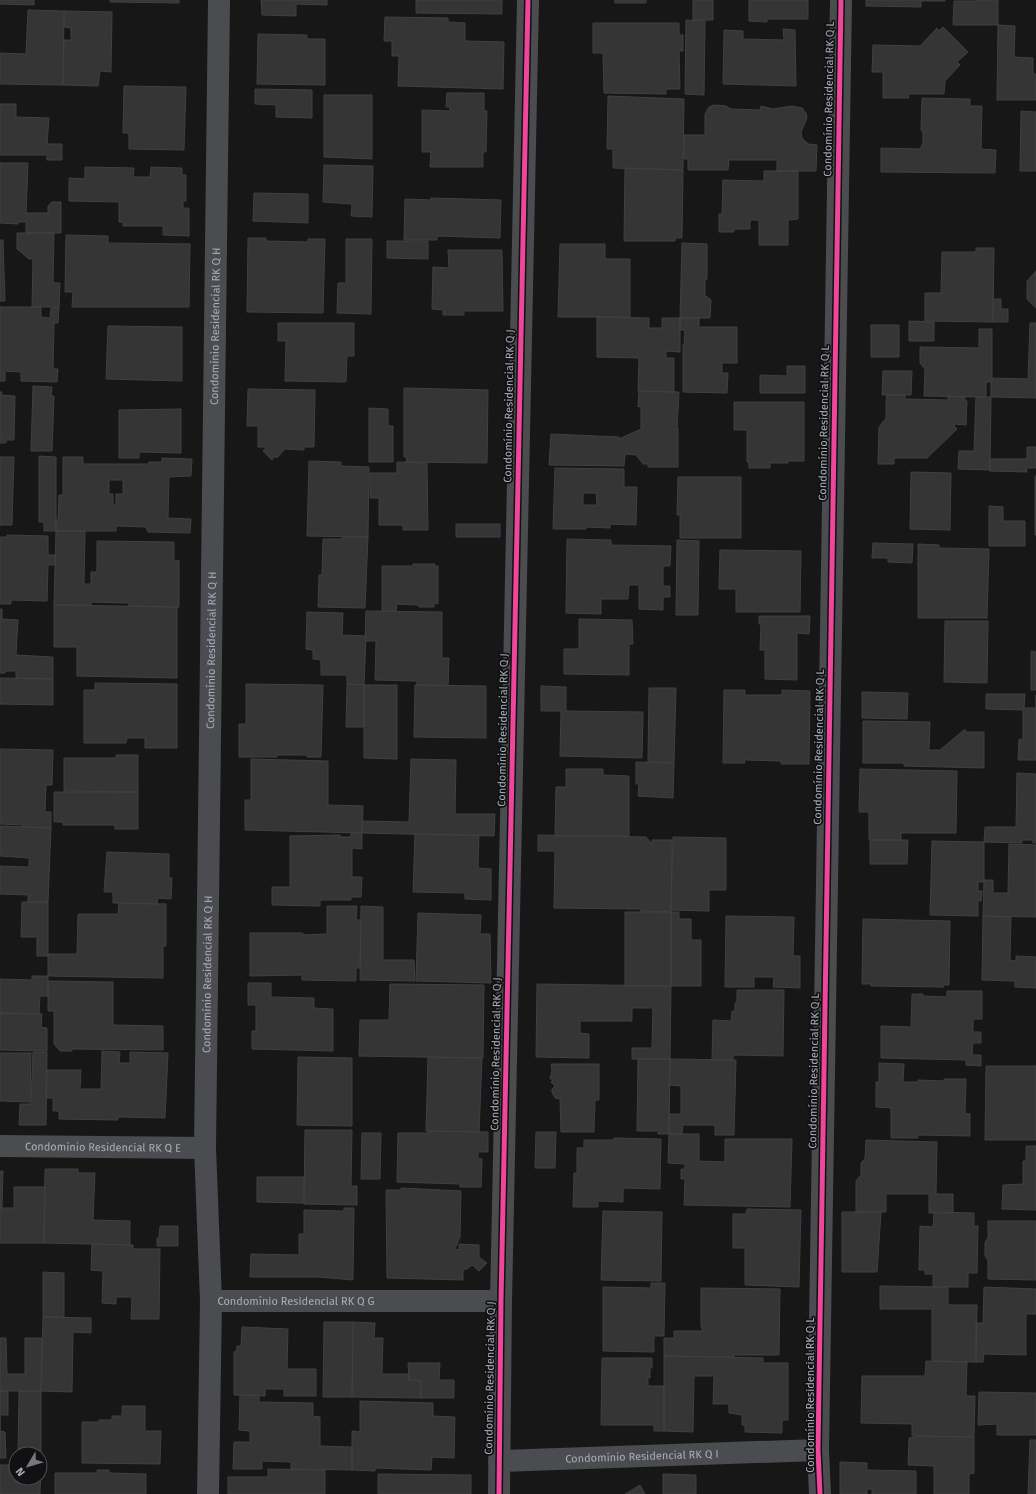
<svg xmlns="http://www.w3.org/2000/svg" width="1036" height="1494" font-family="'Fira Sans',sans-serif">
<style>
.building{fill:#353536;stroke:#3f4043;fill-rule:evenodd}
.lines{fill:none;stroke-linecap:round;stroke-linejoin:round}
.minor{stroke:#4b4c50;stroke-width:22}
.cycleway-casing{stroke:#111113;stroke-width:8}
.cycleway{stroke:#ed469a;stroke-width:5}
.labels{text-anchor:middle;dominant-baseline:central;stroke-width:3.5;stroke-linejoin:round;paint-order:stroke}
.street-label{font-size:11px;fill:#a8adb8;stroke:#111113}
</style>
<rect width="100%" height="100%" fill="#171717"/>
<path class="building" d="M0 0H34V5L0 4Z
M110 0H179V3L110 2Z
M261 0H327V5L296 4V16L262 15Z
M416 0H502V14L416 13Z
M615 0H646V3H615Z
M693 0H713V20H693Z
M749 0H808V19H767V22L749 21Z
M866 0H945V1H921V7L866 6Z
M977 0H998V25H953L954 1H977Z
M28 10 64 11 63 85 0 84V53L26 54Z
M64 11 112 12 111 72 100 71 98 86 63 85 64 40H71V28L64 27Z
M385 17 448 18V22L465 23V41L504 42 503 89 398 86 399 56H392V41H384Z
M686 20 705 21 704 95 685 94Z
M593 23H679V35H683V51H679L680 89H666V94L604 93 603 53H593Z
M998 25 1015 26 1014 57 1033 58V74H1036V100H997Z
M943 27 968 52 957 62 960 65 945 81 944 94H908L909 98H883V72H872L873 45 920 46 937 28 939 31Z
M783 29 795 30 796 86 723 84 724 30 743 31V39L784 40Z
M258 34 307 35V39H325V85L257 84Z
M124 86 186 87 184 150 129 149V133H123Z
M255 89 312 90V118L276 117V105L255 104Z
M447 93H484V111H487L486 152H483V167H430L431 152H422V110L450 111V107H446Z
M324 95H372V159L324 157Z
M608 96 684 99 683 170 613 168V149H607Z
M922 98 970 99V106H982L981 149 996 150 995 173 881 172V148L920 149 923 143V133L921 130Z
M0 104H16V117L49 118 47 144H62V160H47V155H0Z
M714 105 726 106 731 109 760 110 761 106 773 109 792 106 802 108 806 113 807 118 801 132 802 138 808 144 817 145 816 171H777V160H729L728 170H688V159H684V135H705V114L709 107Z
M1021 111 1036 112V171H1020Z
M0 163H28L26 213H48V206L52 202H61V233H26V222H18V224L0 223Z
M324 165 373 166 372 217 351 216 352 204 323 202Z
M85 167 134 168 133 177H150L151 167 182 168V175H186V201H183V208H189V236L163 235V226H123V222H119V202L69 201V178L85 179Z
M625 168 683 170 682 238H675V241H624Z
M764 171H798V219L788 220V245H759V220H750V229H734V232H719V214H722L723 180 764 181Z
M254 193 308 194V223L253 221Z
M431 198 501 200 500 238 437 236V240H404L405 199 431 200Z
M17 233H54L53 283H60L59 307H32L33 259H29L17 249Z
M66 235 108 236V243L190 244 189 307H72L73 292H65Z
M248 238H266V241L308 242V239H325L323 313 247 312Z
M346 239H372L371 314 337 313 338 283H346Z
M0 240H3L5 301H0Z
M387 241H428V259L387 258Z
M682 243 707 244V279L705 280V295L711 300 710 318H680Z
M560 244H605V259H630V317H558Z
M976 248H994L993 322 925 321V293H941L942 252H976Z
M448 250H502L503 311H464V315H443V310L432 309 433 267 449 268Z
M1036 271V308L1027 299V281Z
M993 299H1001V309H1008V322H993Z
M0 307H41V317L50 318 51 308 59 307 58 323H54L53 369H58L57 382 21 381V372L5 371V381H0Z
M597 317 649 318V328H662V318H680V352L666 351V358H674V392L638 391 639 358 597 357Z
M680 318H699V327H737V363H722V373H728L727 393 683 392V345H684L685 330H680Z
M909 321 934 322V341H909Z
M278 323H354V356H347L346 382 285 381 286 341H278Z
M1030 323H1036V398L991 397V378L1028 379Z
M871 325H899V357H871Z
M108 326 182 327V381L106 379Z
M979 329H992V382H986V397L924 396 925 369 920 363V347L979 348Z
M787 366H805V393H760V375L787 376Z
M883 371H912L911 395H882Z
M33 386 52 387 51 396H54L52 451H31Z
M404 388 488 390 487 463 406 462 407 457H404Z
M248 389 315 390 314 447H304V450L285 449 277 458 275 456 272 460 263 451 267 447H258V426H247Z
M639 391 679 392 677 429 678 428V467H648V464H643L636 455 625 454 624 466 549 465 551 434 619 437V439L641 429V406L638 407Z
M0 392H2L1 395 15 396 14 440H6V443H0Z
M887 395H905V399L948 400V396L965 397V401H967L966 425 954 424V426L957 429 927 458H894V464H878L879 427 886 418V401Z
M976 397H991L990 470 958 469 959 451H974Z
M734 402H804V461H788V463H770V468H749V462H747V430H734Z
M369 408 388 409V426H393V462H369Z
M181 409V453L139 452V458H119V410Z
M1027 447H1036V468H1026L1027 472 990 471V459H1027Z
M39 456 56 457V531H44V522H39Z
M0 457H14L12 525H0Z
M63 457H83V464H149V462H162V458L192 459 191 476 169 477 168 518 191 519 190 533 148 532 146 527 116 526V531H56L55 520H58L59 495H63ZM109 480H123V494H116V505H113V494H109Z
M309 461 341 462V466L369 467 368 537 307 536Z
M397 462 427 463 428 530H403V525H379V498H370V473H397Z
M555 468 624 469V487H637L636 525 610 524V528L586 527V529H553ZM583 493H596L597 505H583Z
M911 472 951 473 950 530 910 529Z
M1035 476H1036V535H1035Z
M678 477H741V538H680V515H677Z
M989 506 1003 507V521H1025V546H989Z
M456 524H500V537H456Z
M56 531H85L84 584H91V572H97V541L174 542V561L179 560V607L129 606V603L91 602V605H54Z
M7 535 48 536V555H55V565H48L47 601 11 600V604H0V537H7Z
M343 537H368L365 608 318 607 319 575H322L323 539H343Z
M567 539 611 540V545L671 546 670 566H663V586H670V597H663V610L639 609V585H629L628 599H601V614L566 613Z
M677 540 699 541 698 615H676Z
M873 543 913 544 912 563 888 562V558H872Z
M918 544 939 545V548L989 549 987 618H918Z
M720 550 801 551 800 612H736V589H719Z
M413 564H435L434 566H438V604L434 603V607H419L418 605 397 604 396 611H382V566H413Z
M54 605 177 607V678L77 676V647H54Z
M0 609H2V619L18 620 16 655 53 657V679L16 678V671H5V673H0Z
M366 611 442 612V658H449L448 686 417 685V681L375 680 376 641H365Z
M307 612 343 613 342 635 366 636 364 685 347 684V675H321V660L313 659V650L306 649Z
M759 616H810L809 634 797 633V680L765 679V650H760L761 624H759Z
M579 619 632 620 633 644H629V675L564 674V649H579Z
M945 621H988L987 683 944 682Z
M1031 651 1036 652V690H1031Z
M0 678 53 679V705L0 704Z
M95 683 177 684V748H145V738H127L126 743H84V690H95Z
M246 684 323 685 321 757H307V755H277V757H239V724H246Z
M347 684 364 685V727H346Z
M364 685H397V759L364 758Z
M415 685 486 686V738L414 737Z
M541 686 566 687V711L643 712 642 758 560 756 561 711H541Z
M649 688H676L674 763 648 762Z
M724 690H745V695H782V690L810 691 809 764H781V761L744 760 745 763H723Z
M862 692 908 693 907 719 862 718Z
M986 694H1025L1024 708H1036V695V760H1018L1019 739 1023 740V710L986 709Z
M863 721 930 722 929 750H940L964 730 965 729V732H984V768L904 766V763H863Z
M0 749 53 750 52 785H46L45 812H51V828L23 827V825L0 824Z
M116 755H138V792L64 791V758H116Z
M251 759 328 761V805L363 806 362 833 245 830V800H251Z
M411 759 456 760 455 814H495L494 836 362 833V821L409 822Z
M636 762 674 763 673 798 638 796 639 784H636Z
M566 769H603V775L629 776V836H555L556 787H566Z
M860 769 957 771 956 833H901V840H869V812H859Z
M1017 773 1036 774V843H1033V840H1022V843L984 842 985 827H1016Z
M54 792H138V829H115V825H63V822H54Z
M0 826 51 828 48 902H28V895L0 894V866L29 867V858L0 856Z
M351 832 362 833V849L352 848V877H362L361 897H351V900H320V906L272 905V887H290V836L340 835V837H351Z
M415 834 479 835 478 868 491 869V900L465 899V893L413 892Z
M538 835 646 837 652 844V840H672L671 912 640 911 641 909 554 908 555 851H538Z
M673 837 726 838V890H709V911L671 910Z
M870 840H908L907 864H870Z
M932 841 984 842V882H978V891H982L981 901H978V916L930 915Z
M1009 844 1036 845V917L983 916 984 880H993V893H1008Z
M107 852 169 854V878H172L171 899 158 898 157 904 113 903V892H104Z
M22 902H48V956H37V937H21Z
M119 903 166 904V946H163V978L48 976V954H77L78 914H118Z
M327 906H357L356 920H361L360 968H356V981L302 980V975L250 976V933H303V935L327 934Z
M361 906 383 907V960H414L415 981 360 980Z
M625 912H671V986H625Z
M671 912H679V919H691V940H701V986H671Z
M418 913 481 915 480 934H490L491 983 416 981Z
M726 916 794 917 793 956H800V988L773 987 774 977H754V987H725Z
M983 916 1011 917 1010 960 1016 961V956L1036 957V988L1015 987V981L982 980Z
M863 919 950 921 949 985H943L944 987 871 986V984H862Z
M32 976H48V996H40L39 1014 0 1013V979L32 980Z
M48 981 113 982V1025L163 1026V1050L72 1049V1051H60L54 1044V1011H48Z
M248 983H271V997L314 998V1008L333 1009V1051L252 1049V1031H256V1005H248Z
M390 984 484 985 483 1058 359 1056 360 1020H389Z
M537 984 671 986 670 1059H632V1048H652L653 1008H632V1021H580V1033L589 1034V1058L536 1057Z
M737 990H784L783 1056 733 1055V1060H712L713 1020 731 1021 732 1011H735V1003H737Z
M947 991H982V1019H973V1032H981V1043H973L972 1055H981V1066L966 1065V1060L881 1058V1026L911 1027 912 994H923V996L947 997Z
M0 1013 42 1014 41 1027 47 1028V1051L0 1050Z
M102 1051 120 1052 119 1063H130V1052L168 1053 165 1118 118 1117V1120L59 1119V1111H53V1098H46L47 1070H81L80 1089H101Z
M33 1052H47L46 1125H19L20 1104H31Z
M0 1053H31L30 1102 0 1101Z
M298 1057 352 1058V1126L297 1125Z
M428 1057 482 1058 479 1132 426 1131Z
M638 1059H670L669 1134H658V1131H637Z
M670 1059 736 1060 734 1135H715V1125H683L682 1134H669V1114H681V1086L669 1085Z
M879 1063 904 1064 903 1082H919L918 1080 944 1081V1079H966L965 1113 970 1114V1136L918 1135V1138H891V1108L876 1107V1082H879Z
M551 1064H599V1100H595L594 1132H561L560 1099 555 1098 552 1092V1089L555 1086 551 1082 554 1079H550L552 1071Z
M986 1066H1036V1140H985Z
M305 1130H352L351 1186H357V1205L304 1204Z
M428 1131 488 1132V1152H478V1158L482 1159 481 1187H460V1184L397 1182 398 1133H428Z
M536 1132H556L555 1168H535Z
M362 1133H381L380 1179H361Z
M669 1134H699V1161L725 1162V1139H792L790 1207 684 1205 685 1179H681V1169H685V1164L668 1163Z
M614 1138 661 1139 660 1189 623 1188V1202L598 1201V1207H573L574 1173H577V1148H584V1140H614Z
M866 1140 937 1142 936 1194H953V1213H929V1194H886V1212H856V1181L861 1175V1163L865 1159Z
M1026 1146H1036V1210L1002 1209 1003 1185 1023 1184V1161H1026Z
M45 1169H78V1173H95L93 1220 130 1221V1245L44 1243Z
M0 1171H3L2 1208H14V1187H45L44 1243H0Z
M257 1177H304V1203L257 1202Z
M401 1188 461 1191 460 1237 455 1249 459 1250V1244L479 1245V1257L487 1263 479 1271 472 1265 467 1269H463V1280L387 1278 386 1190H401Z
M344 1208H354L353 1280 318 1277H250L251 1254 299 1255V1234H304V1210L344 1211Z
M747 1209 801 1210 799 1287 745 1285V1248H733V1214H746Z
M603 1211 662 1212 661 1281 601 1280Z
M842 1212H881L877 1272H842Z
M934 1212 974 1213V1226H978L977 1273H968V1287H933V1274H925V1270H919L920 1226 933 1227Z
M988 1221H1036V1280L988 1279V1260L985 1256V1242L988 1238Z
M160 1226H178V1246H157V1238H159Z
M92 1244 130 1245H133V1249H160L159 1319H131L132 1297H116V1304L102 1303 103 1271 91 1270Z
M43 1272 64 1273V1317H43Z
M651 1283H665L664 1336H654V1352L603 1351V1287L651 1288Z
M880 1286 948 1287V1305H977L976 1362 932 1361V1309H880Z
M984 1287 1036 1289V1314H1026V1355L984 1354 983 1362H976V1323H983Z
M701 1288 780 1289 779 1355H734V1357L664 1356V1338H674V1331H702V1327H701Z
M43 1317 91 1318V1333L73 1332 72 1392 41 1391Z
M324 1322H353L352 1397H323Z
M353 1322 375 1323 374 1338H383L382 1374H409V1380L421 1381V1398L352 1397Z
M242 1327 288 1329 287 1369H316V1396H284V1389H265V1396L234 1395V1352L235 1351H237V1346H241Z
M0 1338H6L7 1374H25V1338H42L41 1391H0Z
M664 1356 763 1358V1363H788V1420H782V1433L745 1432V1425H742V1415L729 1413V1404H713L714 1376H694L693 1432 664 1431Z
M602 1358H652V1368H650V1378L648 1377V1386H664V1431H654V1425H601Z
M926 1361 967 1362 966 1396H975L974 1437 912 1436V1424L861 1423 862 1376H925Z
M408 1363H440L439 1380H454V1398H421V1381L409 1380Z
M0 1391H8V1415H0V1431L5 1432 6 1458H0Z
M19 1391H41V1465L40 1454H18Z
M979 1392 1036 1393V1435H997V1424L978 1425Z
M240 1395H259V1402L313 1403V1416L320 1417V1446L352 1447V1470L291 1469V1462L262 1461V1469H233L234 1442H250V1431L239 1430Z
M360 1401 433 1403V1416L455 1417 454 1458 432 1457 431 1470 375 1468V1471L352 1470V1431L360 1432Z
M122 1406H145V1431H161L160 1464 82 1463V1422H99V1420H112V1416H122Z
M916 1436 974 1437V1473L969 1474V1494H934V1466L908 1465 909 1438 916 1437Z
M1030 1440H1036V1494H1028Z
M840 1462 867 1463V1470L916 1471V1494H872V1489H867V1494H840Z
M0 1465H16V1478H40L41 1465 40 1494H0Z
M268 1469 325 1470V1494H228V1477H268Z
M97 1470H109V1473L146 1474V1494H55V1473H97Z
M378 1474 471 1475V1494H378Z
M663 1474 696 1475V1494H663Z
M640 1485 645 1494H625Z"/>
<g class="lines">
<g class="minor">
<path id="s1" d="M0 1146 205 1148"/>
<path id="s2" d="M211 1301H501"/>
<path id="s3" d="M499 1461 818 1450"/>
<path id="s4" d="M208 1494 211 1301 205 1148 219 0"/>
<path d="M499 1494 501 1301 528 0"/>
<path d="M820 1494 818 1450 841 0"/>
</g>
<g class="cycleway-casing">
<path id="cycleway" d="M499 1494 501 1301 528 0
M820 1494 818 1450 841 0"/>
</g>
<use href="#cycleway" class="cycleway"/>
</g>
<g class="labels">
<g class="street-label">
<text transform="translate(829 99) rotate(-89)">Condomínio Residencial RK Q L</text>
<text stroke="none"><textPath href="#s4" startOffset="1168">Condomínio Residencial RK Q H</textPath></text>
<text transform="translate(509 406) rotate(-89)">Condomínio Residencial RK Q J</text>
<text transform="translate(824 423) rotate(-89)">Condomínio Residencial RK Q L</text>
<text stroke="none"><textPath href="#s4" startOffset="844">Condomínio Residencial RK Q H</textPath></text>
<text transform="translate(503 730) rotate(-89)">Condomínio Residencial RK Q J</text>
<text transform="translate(819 747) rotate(-89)">Condomínio Residencial RK Q L</text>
<text stroke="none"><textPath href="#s4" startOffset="520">Condomínio Residencial RK Q H</textPath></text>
<text transform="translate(496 1054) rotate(-89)">Condomínio Residencial RK Q J</text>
<text transform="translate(814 1071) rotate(-89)">Condomínio Residencial RK Q L</text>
<text stroke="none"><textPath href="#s1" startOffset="103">Condomínio Residencial RK Q E</textPath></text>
<text stroke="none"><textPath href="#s2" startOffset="85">Condomínio Residencial RK Q G</textPath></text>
<text transform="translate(490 1378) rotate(-89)">Condomínio Residencial RK Q J</text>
<text transform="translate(810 1395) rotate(-90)">Condomínio Residencial RK Q L</text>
<text stroke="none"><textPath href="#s3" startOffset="143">Condomínio Residencial RK Q I</textPath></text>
</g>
</g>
<g transform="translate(28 1466) rotate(232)"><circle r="19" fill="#111113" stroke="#4d4f55"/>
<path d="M0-3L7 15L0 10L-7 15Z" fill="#757880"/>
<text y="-6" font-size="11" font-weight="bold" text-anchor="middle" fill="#a8adb8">N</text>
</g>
</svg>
